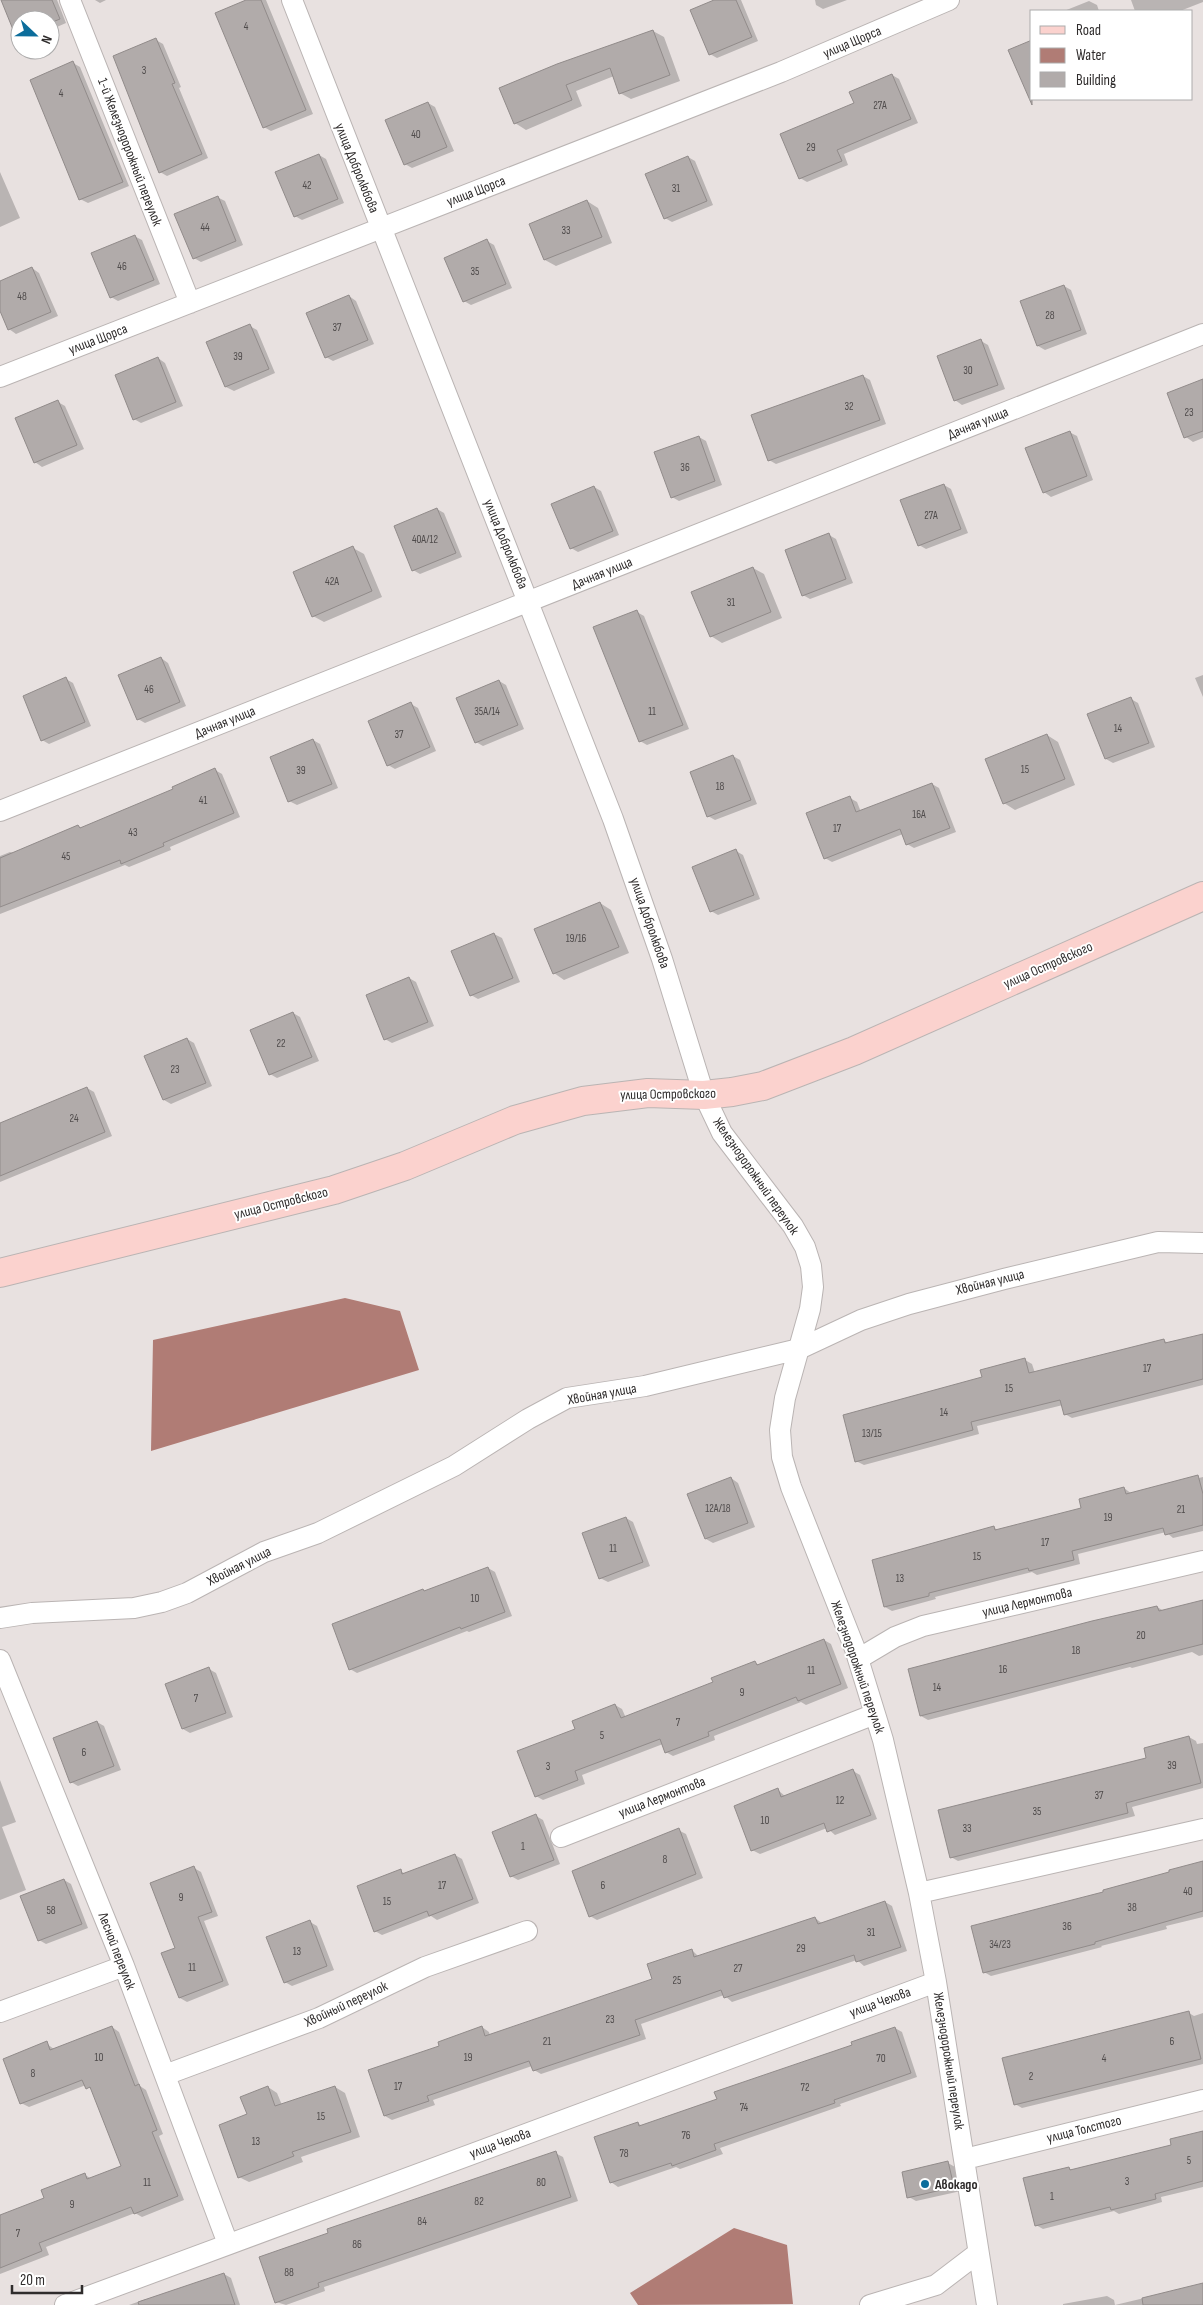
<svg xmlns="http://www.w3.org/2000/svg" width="1203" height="2305" font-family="'Sofia Sans Condensed',sans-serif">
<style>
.water{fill:#b07c75}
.shadow{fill:#0003}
.building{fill:#b1abaa;stroke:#918b8a}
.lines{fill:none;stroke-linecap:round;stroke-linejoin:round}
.street-casing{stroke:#bab4b3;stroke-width:22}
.secondary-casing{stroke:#bab4b3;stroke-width:30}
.street{stroke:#fff;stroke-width:20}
.secondary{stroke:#fbd2ce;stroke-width:28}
.poi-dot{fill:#0c6d9b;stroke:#fff;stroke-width:2}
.labels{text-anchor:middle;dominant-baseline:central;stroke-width:4;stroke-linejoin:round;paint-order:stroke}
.number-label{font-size:11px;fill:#504c4c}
.street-label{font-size:14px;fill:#2f2c2c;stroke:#fff}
.poi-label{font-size:14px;font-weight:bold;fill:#2f2c2c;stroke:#fff;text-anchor:start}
</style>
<rect width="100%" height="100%" fill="#e8e1e0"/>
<path class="water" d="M345 1298 400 1311 419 1370 151 1451 153 1340Z
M734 2228 787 2245 793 2304 638 2305 630 2293Z"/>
<path class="shadow" d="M2 0H57L66 23 50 30V20H20V38L17 36Z
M95 0H106L100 3Z
M249 0H266L313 114 271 131 264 127Z
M717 0H741L758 41 717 58 710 54Z
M815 0H847L823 9 816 5Z
M1131 0H1203V2L1180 11H1135Z
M1089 1 1097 5 1099 11H1064Z
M653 31 664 37 680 81 631 99 620 93 614 76 576 91 582 106 526 130 515 123 500 88Z
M156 40 163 44 181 87 179 88 208 158 167 176 160 172 141 128 144 127Z
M73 63 80 67 129 186 88 203 80 199Z
M892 75 899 79 918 123 844 154 848 165 807 182 800 178 855 104Z
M428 103 435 107 454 151 412 168 405 164Z
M319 155 326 159 344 203 302 220 295 216Z
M688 157 695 161 713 205 672 222 665 218Z
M0 172 20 218 0 227Z
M217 197 225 201 243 245 201 262 194 258Z
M587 201 598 208 612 243 556 266 545 260 531 225Z
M134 236 142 240 160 284 118 301 111 297Z
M487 241 494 245 512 288 471 305 464 301Z
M32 268 39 273 58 316 16 334 9 329 0 308V282Z
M1064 286 1071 290 1087 334 1045 350 1038 346Z
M349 296 356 301 374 344 333 361 326 357Z
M250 326 257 330 275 373 234 391 226 387 208 343Z
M981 341 988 345 1005 389 962 405 955 400Z
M158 358 165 363 183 406 141 423 134 419Z
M863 376 870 380 886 424 776 464 769 460Z
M1203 380V438L1193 442 1186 437Z
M58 402 65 406 84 449 42 467 35 462Z
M1069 432 1077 436 1093 480 1051 497 1044 492Z
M699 437 706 441 722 485 679 501 672 497Z
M944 485 951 489 968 533 926 549 919 545Z
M594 487 601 491 619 535 578 552 571 548Z
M437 509 444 513 462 557 420 574 413 570Z
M829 535 836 539 853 583 810 599 803 595Z
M353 548 364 554 382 597 324 622 313 616Z
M753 568 764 574 782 618 722 643 711 636Z
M637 612 644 616 689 729 647 745 640 741Z
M161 658 168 663 186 706 145 723 138 719Z
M1203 675V697L1195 678Z
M66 679 73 683 91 726 49 744 42 740Z
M499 681 506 685 524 729 483 746 476 742Z
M1131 699 1138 703 1155 747 1113 763 1106 759Z
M411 704 418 708 436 751 395 769 388 765Z
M1047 735 1058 742 1075 785 1015 810 1004 803Z
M313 740 320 744 338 788 297 805 289 801Z
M733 756 740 760 757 804 715 820 708 816Z
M215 770 222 774 240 817 170 847 171 850 129 867 125 865 0 914V856L10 852 14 853 78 826 83 829 175 790Z
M932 784 939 788 956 832 914 848 907 844 903 834 832 862 825 858 850 798 857 802 861 812Z
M736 851 743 855 760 899 718 915 711 911Z
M600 903 611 910 629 953 564 980 554 973Z
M494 934 502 938 520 982 478 999 471 995Z
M409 978 416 982 434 1026 392 1043 385 1039Z
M293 1013 300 1017 319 1061 277 1078 270 1074Z
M187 1039 194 1043 212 1086 171 1104 164 1100Z
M87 1088 94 1092 112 1136 0 1182V1125Z
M1203 1336V1385L1072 1418 1065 1414 1063 1405 977 1426 979 1434 864 1465 856 1461 983 1378 1025 1360 1032 1364 1035 1373 1163 1340 1170 1344Z
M1203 1477V1531L1173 1538 1166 1532 1078 1554 1080 1564 1037 1575 1032 1572 935 1597 936 1599 892 1611 885 1607 994 1528 999 1530 1083 1509 1124 1488 1132 1494Z
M731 1478 738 1483 755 1527 713 1543 706 1539Z
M626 1518 633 1522 650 1566 608 1582 600 1578Z
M488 1568 495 1572 512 1616 469 1632 467 1631 357 1673 350 1669 423 1590 426 1592Z
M1203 1601V1655L1199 1656 1192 1652 1132 1668 1130 1667 928 1720 921 1716 1157 1607 1164 1611Z
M824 1640 831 1644 848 1688 806 1705 801 1702 714 1736 715 1740 673 1756 666 1752 663 1744 582 1775 585 1784 543 1800 536 1796 576 1730 615 1705 622 1709 626 1718 714 1683 755 1663 759 1665Z
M209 1669 216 1673 233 1717 190 1733 183 1729 167 1685Z
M97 1722 104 1726 121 1770 78 1786 71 1782Z
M1189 1737 1196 1741 1197 1744 1203 1743V1788L1132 1807 1135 1816 958 1861 951 1857Z
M853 1771 860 1775 877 1819 835 1835 827 1828 760 1854 752 1850 778 1790 786 1797Z
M0 1780 16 1822 2 1827 26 1890 0 1900Z
M536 1816 543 1820 560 1864 518 1880 511 1876Z
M678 1830 686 1834 703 1878 597 1920 590 1916Z
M455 1855 462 1859 479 1903 437 1920 431 1916 382 1935 375 1931 400 1871 406 1874Z
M1203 1863V1917L1166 1926 1167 1929 1101 1946 1102 1947 991 1976 984 1972 1105 1892Z
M194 1868 201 1872 218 1916 204 1921 229 1985 187 2002 180 1998 177 1948Z
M64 1880 71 1884 88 1928 46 1944 39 1940Z
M885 1902 892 1906 907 1951 864 1966 857 1960 732 2002 724 1995 641 2024 646 2039 541 2074 534 2070 532 2066 433 2100 435 2105 392 2120 385 2116 370 2071 441 2047 482 2027 489 2032 490 2036 654 1980 692 1950 699 1957 815 1918 823 1924Z
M310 1922 317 1926 334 1970 292 1986 285 1982Z
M1189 2013 1194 2016 1203 2013V2064L1022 2108 1015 2104Z
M112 2027 119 2032 140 2086 146 2090 163 2134 159 2136 184 2200 142 2217 135 2213 46 2247 49 2255 0 2274V2217L46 2199 85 2175 92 2179 122 2167 93 2091 86 2085 29 2107 21 2103 46 2043 55 2050Z
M895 2028 902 2032 917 2077 840 2104 841 2106 720 2148 723 2154 680 2169 676 2167 618 2187 611 2182 638 2123 642 2126 718 2099Z
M268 2087 277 2093 282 2105 335 2087 345 2093 360 2137 301 2157 303 2162 249 2182 239 2177 248 2115Z
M1203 2132V2187L1161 2197 1162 2202 1119 2214 1114 2211 1043 2229 1036 2225 1069 2168 1073 2171 1173 2145Z
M555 2153 563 2157 578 2201 324 2287 325 2291 286 2305 276 2302Z
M948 2163 955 2167 961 2191 916 2201 909 2197Z
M224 2274 231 2278 240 2305H186Z
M1203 2284V2305H1063V2304L1107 2296 1114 2300 1115 2305Z
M146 2299 153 2305H129Z"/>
<path class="building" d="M1 0H52L60 19 50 23V20H20V36L16 37Z
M246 0H261L306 110 263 128 215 13Z
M714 0H736L752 37 709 55 690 10Z
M653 30 670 75 619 94 610 68 566 85 572 100 514 124 499 88 557 64Z
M156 38 175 83 172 84 202 154 159 173 113 56Z
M1032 40V105L1008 50Z
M73 61 123 182 79 200 30 80Z
M892 74 911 119 837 150 842 161 799 179 780 134 854 103 849 92Z
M428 102 447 147 404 165 385 120Z
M319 154 338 199 294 217 275 172Z
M688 156 707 201 664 219 645 174Z
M218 196 236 241 193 259 174 214Z
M587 200 602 237 544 260 529 224Z
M135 235 154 280 110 298 91 253Z
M487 239 506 284 463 302 444 258Z
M32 267 51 312 8 330 0 311V281Z
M1064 285 1081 330 1037 346 1020 301Z
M349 295 368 340 325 358 306 313Z
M250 324 269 369 225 387 206 342Z
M981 339 998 385 954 401 937 356Z
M158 357 176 402 133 420 115 375Z
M863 375 880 420 768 461 751 415Z
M1203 379V431L1184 438 1167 393Z
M58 400 77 445 34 463 15 418Z
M1070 431 1087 476 1043 493 1025 448Z
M699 436 715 481 671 498 654 452Z
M944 484 961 529 918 546 900 500Z
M594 486 613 531 570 549 551 504Z
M437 508 456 553 412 571 394 526Z
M829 533 846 579 802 596 785 550Z
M353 546 372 591 312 617 293 572Z
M753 567 771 612 710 637 691 592Z
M637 610 683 725 639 742 593 627Z
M161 657 180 702 137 720 118 675Z
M66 677 85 722 41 741 23 696Z
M499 680 518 725 475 743 456 698Z
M1131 697 1149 743 1105 759 1087 714Z
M411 702 430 747 387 766 368 721Z
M1047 734 1065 779 1003 804 985 759Z
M313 739 332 784 288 802 270 757Z
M733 755 751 800 707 817 690 772Z
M215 768 234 813 163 843 164 846 121 864 120 860 0 907V858L78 825 80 828 173 789 172 787Z
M932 783 950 828 906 845 900 829 824 859 806 813 850 796 856 812Z
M736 849 754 895 710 912 692 867Z
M600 902 619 947 553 974 534 929Z
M494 933 513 978 470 996 451 951Z
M409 977 428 1022 384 1040 366 995Z
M293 1012 312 1057 269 1075 250 1030Z
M187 1038 206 1083 163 1100 144 1056Z
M87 1087 105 1132 0 1176V1123Z
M1203 1334V1379L1064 1415 1060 1400 971 1422 973 1430 855 1462 843 1415 982 1377 980 1370 1025 1358 1029 1373 1164 1339 1165 1343Z
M1198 1475 1203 1494V1525L1165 1535 1163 1528 1072 1551 1074 1560 1029 1571 1028 1568 929 1593V1596L884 1607 872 1560 994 1526 995 1530 1081 1508 1079 1499 1124 1487 1126 1494Z
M731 1477 748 1523 705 1539 687 1494Z
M626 1517 643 1562 599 1579 582 1533Z
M488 1567 505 1612 461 1629 460 1627 349 1670 332 1624 423 1589 424 1591Z
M1203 1600V1644L920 1716 908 1669 1092 1621 1157 1606 1159 1611Z
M824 1639 841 1684 798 1701 796 1697 708 1732 709 1736 665 1753 660 1739 575 1771 578 1780 535 1797 517 1751 575 1729 572 1721 615 1704 621 1718 713 1682 711 1678 755 1661 757 1665Z
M209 1667 226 1713 182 1729 165 1684Z
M97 1721 114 1766 70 1783 53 1738Z
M1189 1736 1201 1783 1126 1803 1128 1813 950 1858 938 1810 1146 1758 1144 1748Z
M853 1769 871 1815 827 1832 824 1823 751 1851 734 1806 778 1788 781 1797Z
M536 1814 554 1860 510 1877 492 1832Z
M679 1828 696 1874 589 1917 572 1871Z
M455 1854 473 1899 429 1916 427 1911 374 1932 357 1886 401 1869 402 1874Z
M1203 1861V1911L1095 1942V1944L983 1973 971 1926 1103 1892V1890L1169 1872V1870Z
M194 1866 212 1912 198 1917 223 1981 179 1998 161 1953 175 1948 150 1883Z
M64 1879 82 1924 38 1941 20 1896Z
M885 1901 901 1947 856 1962 854 1955 724 1998 721 1990 635 2020 640 2035 533 2071 529 2061 427 2096 429 2101 384 2116 368 2070 439 2046 438 2042 482 2026 485 2036 652 1979 647 1964 692 1949 694 1957 815 1917 818 1924Z
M310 1920 327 1966 284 1983 266 1937Z
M1189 2011 1201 2059 1014 2105 1002 2058Z
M112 2026 135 2086 139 2084 157 2130 152 2132 178 2196 134 2214 131 2207 39 2243 42 2251 0 2268V2215L44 2198 41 2190 85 2173 87 2179 121 2166 90 2087 86 2089 82 2080 20 2104 3 2059 47 2041 50 2050Z
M895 2027 911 2073 834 2100 835 2103 714 2144 716 2150 672 2166 671 2163 610 2183 594 2137 638 2122 639 2126 717 2099 714 2092 852 2045 851 2042Z
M268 2086 275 2106 335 2086 351 2132 292 2152 294 2156 238 2178 219 2125 247 2114 240 2097Z
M1203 2131V2181L1155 2194 1156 2199 1111 2210 1110 2207 1035 2226 1023 2178 1069 2167 1070 2170 1171 2145 1170 2139Z
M556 2151 571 2197 318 2283 319 2287 275 2303 259 2257 328 2233 327 2229Z
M948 2161 954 2187 907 2198 902 2172Z
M224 2273 235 2305H139L138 2302Z
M1203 2283V2305H1143L1142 2298Z"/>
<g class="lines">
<g class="street-casing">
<path id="street" d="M70 0 190 303
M292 0 613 819 662 959 704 1095 722 1133 793 1226 805 1247 811 1266 813 1287 810 1309 785 1398 780 1430 782 1457 791 1487 855 1649 883 1740 919 1893 936 1982 987 2305
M0 377 781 72 949 0
M0 811 1203 334
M0 1618 32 1613 134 1608 162 1602 187 1593 264 1552 318 1533 454 1466 528 1419 567 1398 645 1386 799 1349 861 1320 909 1304 1004 1279 1158 1242 1203 1243
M858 1659 895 1637 923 1626 1203 1561
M0 1660 124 1966 228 2244
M561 1837 875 1714
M919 1893 1203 1829
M0 2012 124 1966
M165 2075 319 2018 425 1967 527 1931
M965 2159 1203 2100
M65 2305 936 1982
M870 2305 936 2285 978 2253"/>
</g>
<g class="secondary-casing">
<path id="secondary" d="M0 1273 334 1190 405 1166 515 1120 583 1101 648 1093 704 1095 732 1092 763 1086 854 1051 1203 896"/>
</g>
<use href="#street" class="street"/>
<use href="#secondary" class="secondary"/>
</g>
<circle class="poi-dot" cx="925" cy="2184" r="5"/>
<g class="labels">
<g class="number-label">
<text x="246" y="26">4</text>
<text x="144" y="70">3</text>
<text x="61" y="93">4</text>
<text x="880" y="105">27А</text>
<text x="416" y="134">40</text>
<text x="811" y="147">29</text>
<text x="307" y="185">42</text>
<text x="676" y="188">31</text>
<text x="205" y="227">44</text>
<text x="566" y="230">33</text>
<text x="122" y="266">46</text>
<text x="475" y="271">35</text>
<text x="22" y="296">48</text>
<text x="1050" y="315">28</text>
<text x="337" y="327">37</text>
<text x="238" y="356">39</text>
<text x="968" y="370">30</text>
<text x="849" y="406">32</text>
<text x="1189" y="412">23</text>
<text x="685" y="467">36</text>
<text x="931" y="515">27А</text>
<text x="425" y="539">40А/12</text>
<text x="332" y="581">42А</text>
<text x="731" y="602">31</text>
<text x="149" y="689">46</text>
<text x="487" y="711">35А/14</text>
<text x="652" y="711">11</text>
<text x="1118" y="728">14</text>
<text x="399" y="734">37</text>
<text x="1025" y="769">15</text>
<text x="301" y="770">39</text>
<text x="720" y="786">18</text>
<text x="203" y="800">41</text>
<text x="919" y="814">16А</text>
<text x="837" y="828">17</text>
<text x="133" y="832">43</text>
<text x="66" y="856">45</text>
<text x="576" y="938">19/16</text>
<text x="281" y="1043">22</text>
<text x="175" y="1069">23</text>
<text x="74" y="1118">24</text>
<text x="1147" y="1368">17</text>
<text x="1009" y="1388">15</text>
<text x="944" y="1412">14</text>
<text x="872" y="1433">13/15</text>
<text x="718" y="1508">12А/18</text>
<text x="1181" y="1509">21</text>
<text x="1108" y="1517">19</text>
<text x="1045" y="1542">17</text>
<text x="613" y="1548">11</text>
<text x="977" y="1556">15</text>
<text x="900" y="1578">13</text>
<text x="475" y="1598">10</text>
<text x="1141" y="1635">20</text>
<text x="1076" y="1650">18</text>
<text x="1003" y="1669">16</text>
<text x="811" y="1670">11</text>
<text x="937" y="1687">14</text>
<text x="742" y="1692">9</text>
<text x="196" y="1698">7</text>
<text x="678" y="1722">7</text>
<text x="602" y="1735">5</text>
<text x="84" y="1752">6</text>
<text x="1172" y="1765">39</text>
<text x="548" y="1766">3</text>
<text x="1099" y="1795">37</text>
<text x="840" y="1800">12</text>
<text x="1037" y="1811">35</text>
<text x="765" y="1820">10</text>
<text x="967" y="1828">33</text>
<text x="523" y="1846">1</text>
<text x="665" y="1859">8</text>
<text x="442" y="1885">17</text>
<text x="603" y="1885">6</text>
<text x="1188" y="1891">40</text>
<text x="181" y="1897">9</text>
<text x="387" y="1901">15</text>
<text x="1132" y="1907">38</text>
<text x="51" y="1910">58</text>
<text x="1067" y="1926">36</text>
<text x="871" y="1932">31</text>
<text x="1000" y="1944">34/23</text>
<text x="801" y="1948">29</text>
<text x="297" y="1951">13</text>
<text x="192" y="1967">11</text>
<text x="738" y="1968">27</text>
<text x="677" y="1980">25</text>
<text x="610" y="2019">23</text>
<text x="547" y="2041">21</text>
<text x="1172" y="2041">6</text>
<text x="99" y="2057">10</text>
<text x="468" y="2057">19</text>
<text x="881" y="2058">70</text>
<text x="1104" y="2058">4</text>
<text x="33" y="2073">8</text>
<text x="1031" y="2076">2</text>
<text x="398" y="2086">17</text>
<text x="805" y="2087">72</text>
<text x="744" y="2107">74</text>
<text x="321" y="2116">15</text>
<text x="686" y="2135">76</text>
<text x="256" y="2141">13</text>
<text x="624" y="2153">78</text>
<text x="1189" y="2160">5</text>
<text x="1127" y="2181">3</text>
<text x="147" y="2182">11</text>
<text x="541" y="2182">80</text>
<text x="1052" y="2196">1</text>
<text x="479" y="2201">82</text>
<text x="72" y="2204">9</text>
<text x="422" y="2221">84</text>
<text x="18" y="2233">7</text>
<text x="357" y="2244">86</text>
<text x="289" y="2272">88</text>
</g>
<g class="street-label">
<text transform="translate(852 42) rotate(-23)">улица Щорса</text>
<text transform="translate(130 152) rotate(69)">1-й Железнодорожный переулок</text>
<text transform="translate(357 168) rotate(68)">улица Добролюбова</text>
<text transform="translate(476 191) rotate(-21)">улица Щорса</text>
<text transform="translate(98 339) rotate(-21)">улица Щорса</text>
<text transform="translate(978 423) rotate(-22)">Дачная улица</text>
<text transform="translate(506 544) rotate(68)">улица Добролюбова</text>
<text transform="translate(602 573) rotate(-22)">Дачная улица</text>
<text transform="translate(225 722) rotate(-22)">Дачная улица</text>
<text transform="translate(650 923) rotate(71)">улица Добролюбова</text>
<text transform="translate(1048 965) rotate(-24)">улица Островского</text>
<text transform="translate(668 1094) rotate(-1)">улица Островского</text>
<text transform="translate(756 1176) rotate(55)">Железнодорожный переулок</text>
<text transform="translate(281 1203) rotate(-14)">улица Островского</text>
<text transform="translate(990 1282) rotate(-14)">Хвойная улица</text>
<text transform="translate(602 1394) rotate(-10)">Хвойная улица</text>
<text transform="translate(239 1566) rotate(-27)">Хвойная улица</text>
<text transform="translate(1027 1602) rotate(-13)">улица Лермонтова</text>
<text transform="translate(858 1667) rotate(71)">Железнодорожный переулок</text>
<text transform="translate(662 1797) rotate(-21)">улица Лермонтова</text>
<text transform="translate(117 1951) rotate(69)">Лесной переулок</text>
<text transform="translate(880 2002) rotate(-20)">улица Чехова</text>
<text transform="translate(346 2004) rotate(-25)">Хвойный переулок</text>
<text transform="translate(949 2061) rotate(81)">Железнодорожный переулок</text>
<text transform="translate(1084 2129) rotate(-14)">улица Толстого</text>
<text transform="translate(500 2143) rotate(-20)">улица Чехова</text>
</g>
<g class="poi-label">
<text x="935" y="2184">Авокадо</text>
</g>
</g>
<rect x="1030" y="10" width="162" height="90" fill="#ffffff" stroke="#acabab"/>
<rect x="1040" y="26" width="25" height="8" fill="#fbd2ce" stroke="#acabab"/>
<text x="1076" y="35" font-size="15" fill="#2f2c2c">Road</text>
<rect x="1040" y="48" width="25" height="15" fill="#b07c75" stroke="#acabab"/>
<text x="1076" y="60" font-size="15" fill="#2f2c2c">Water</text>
<rect x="1040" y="72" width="25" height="15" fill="#b1abaa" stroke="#acabab"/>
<text x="1076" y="85" font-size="15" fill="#2f2c2c">Building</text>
<g transform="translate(35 35) rotate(112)"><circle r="24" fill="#ffffff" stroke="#acabab"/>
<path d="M0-4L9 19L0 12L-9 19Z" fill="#0c6d9b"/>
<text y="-8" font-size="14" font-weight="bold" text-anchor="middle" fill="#2f2c2c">N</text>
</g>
<path d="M12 2285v8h70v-8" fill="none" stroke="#2f2c2c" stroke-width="2.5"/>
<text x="20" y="2285" font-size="15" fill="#2f2c2c" stroke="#ffffff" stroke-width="4" paint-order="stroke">20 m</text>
</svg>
